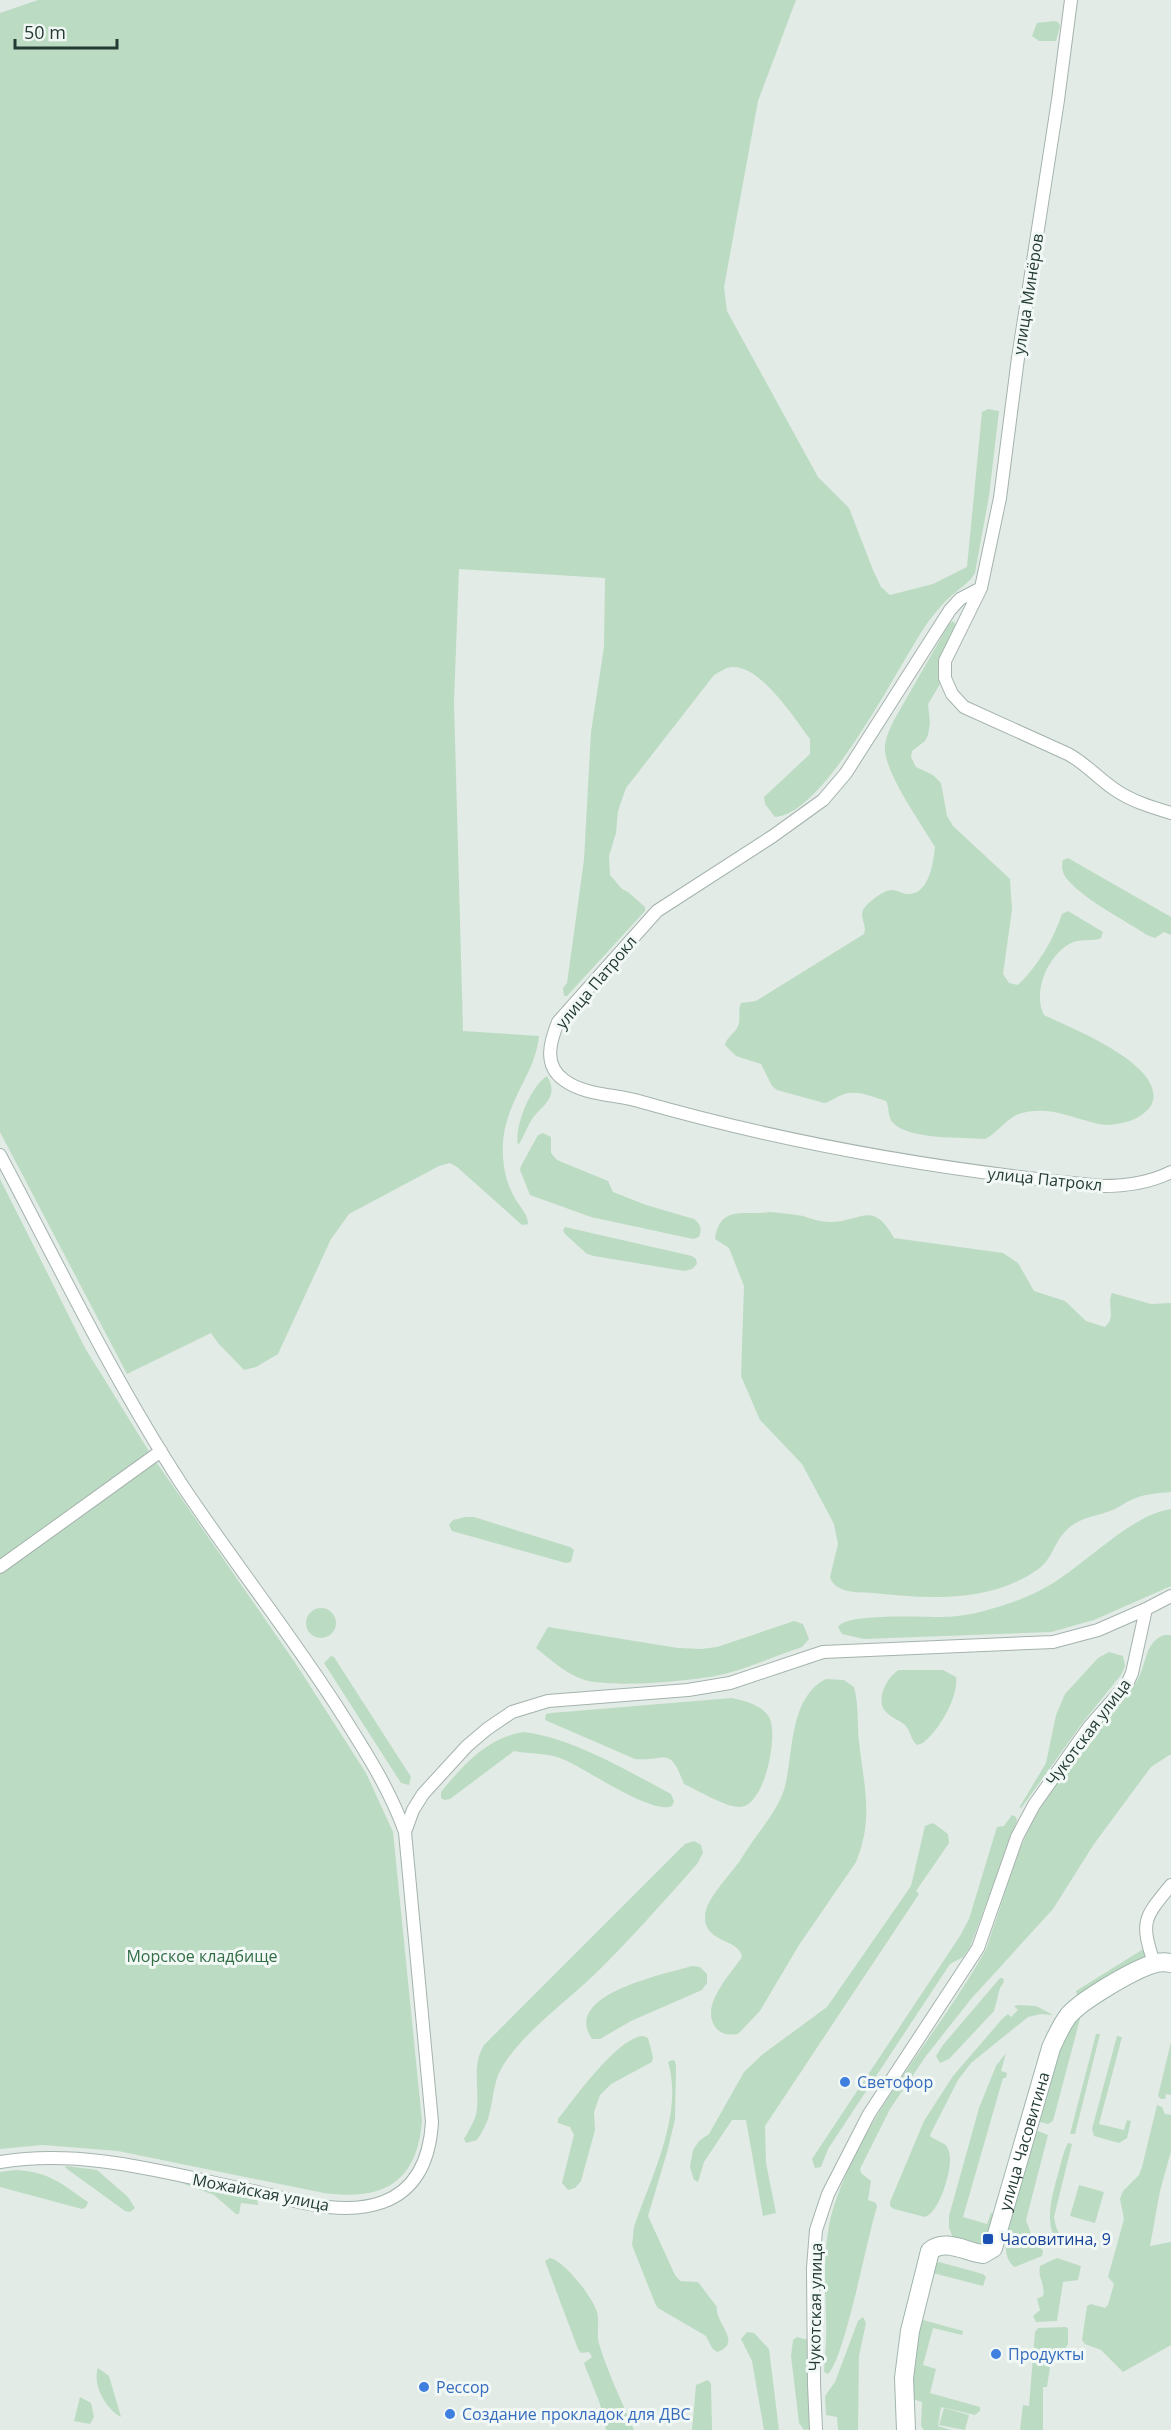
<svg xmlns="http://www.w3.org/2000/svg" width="1171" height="2430" font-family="'Open Sans',sans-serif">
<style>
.green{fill:#bcdbc3}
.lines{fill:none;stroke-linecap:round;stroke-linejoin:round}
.street-casing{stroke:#a5b3ad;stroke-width:14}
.secondary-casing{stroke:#a1b6ae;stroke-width:20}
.street{stroke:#fff;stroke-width:12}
.secondary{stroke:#fff;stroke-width:18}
.shop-dot{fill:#3f7fe0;stroke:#f2f8f5;stroke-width:2}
.transit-dot{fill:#1a4fb4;stroke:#f2f8f5;stroke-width:2}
.labels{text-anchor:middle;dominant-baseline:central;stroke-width:6;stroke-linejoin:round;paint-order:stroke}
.street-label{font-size:16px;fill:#233b33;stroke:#f2f8f5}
.park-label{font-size:16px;fill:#316e45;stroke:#f2f8f5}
.shop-label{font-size:16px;fill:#366cbe;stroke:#f2f8f5;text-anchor:start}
.transit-label{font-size:16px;fill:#164399;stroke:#f2f8f5;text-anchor:start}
</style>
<rect width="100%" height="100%" fill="#e2ebe6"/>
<path class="green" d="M38 0H796L758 101 724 287 727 311 818 477 849 508 873 570 881 587 890 595 933 584 967 567 982 412 988 409 999 411 989 496 975 573C970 582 964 585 956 592 945 600 936 612 928 622 898 665 827 813 775 817L765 804 764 797 810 754V739C794 718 757 659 727 668 722 670 718 673 714 675L626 788 618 811 616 833 609 856 610 875 622 889 628 892 645 907V911L567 996H564L563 988 567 983 584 860 591 732 604 647 605 578 459 569 454 702 463 1031 539 1036C535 1075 506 1100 503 1142 502 1163 505 1182 516 1200 521 1208 528 1215 528 1224L522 1225 457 1167 450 1163 439 1166 349 1214 331 1239 278 1354 256 1367 244 1370 218 1343 211 1333 127 1374 0 1132V13Z
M1054 21 1058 22 1060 26 1056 41H1039L1032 36 1037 23Z
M953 621 957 626 939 686 928 704 930 723 928 735 925 741 912 751 911 757 916 767 933 775 941 783 947 816 953 826 1010 879 1012 910 1003 974 1009 983 1018 985C1038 966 1053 940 1062 914L1068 911 1103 932 1101 938 1099 939C1090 941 1079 939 1071 943 1048 955 1032 992 1044 1015 1068 1027 1171 1066 1151 1106 1140 1120 1124 1124 1107 1125 1099 1125 1092 1122 1084 1120 1063 1114 1045 1107 1022 1113 1008 1116 998 1133 985 1139 962 1137 910 1140 893 1123 887 1117 890 1108 886 1101 872 1097 856 1089 842 1095 835 1097 831 1102 824 1103L777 1090 772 1086 761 1064 736 1056 725 1045C727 1037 733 1035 737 1028 742 1020 737 1011 741 1003L756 1001 864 934C868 924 857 916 865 907 870 901 884 890 892 890 897 890 901 893 906 894 929 896 933 864 935 847 921 823 888 778 885 751 884 740 890 729 894 720L949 624Z
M1068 858 1171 917V935L1164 932 1155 938 1147 935C1123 919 1084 900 1066 878 1062 872 1061 866 1063 860Z
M547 1076C558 1094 547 1103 536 1114 528 1122 525 1136 518 1145 514 1126 531 1086 547 1076Z
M543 1133 551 1137V1153L557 1160 608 1181 613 1192 646 1205 694 1219C701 1225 702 1228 699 1237L693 1239 591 1217 530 1195 520 1170 521 1166 538 1135Z
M0 1179 85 1348 150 1453 296 1664 366 1773 393 1832 422 2121C417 2183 383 2201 324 2193L118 2151 43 2145 0 2149Z
M770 1212C781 1213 792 1214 803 1216 812 1219 821 1222 830 1222 862 1222 872 1199 894 1238L1003 1253 1018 1263 1034 1291 1065 1301 1086 1321 1105 1327C1117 1316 1106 1305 1112 1293L1151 1304 1171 1303V1492C1157 1493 1144 1494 1131 1500 1123 1504 1115 1510 1107 1512 1090 1518 1076 1518 1063 1534 1053 1546 1051 1561 1037 1570 989 1603 928 1599 873 1593 859 1592 835 1594 830 1577L838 1544 834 1524 802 1464 760 1420 747 1390 741 1376 744 1286 729 1248 715 1239C720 1204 744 1216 770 1212Z
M565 1227 692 1256 696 1259 697 1264 692 1269 684 1271 594 1256 587 1254 565 1234 563 1230Z
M1171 1509V1586L1094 1620 1051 1632 864 1639 842 1634 838 1627C845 1613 921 1617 939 1617 954 1617 969 1615 984 1611 1006 1605 1028 1598 1048 1586 1084 1566 1130 1515 1171 1509Z
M465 1517H474L570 1547 574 1550 571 1562 566 1563 452 1531 449 1525 453 1520Z
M306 1623a15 15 0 1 1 30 0a15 15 0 1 1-30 0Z
M794 1621 803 1624 809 1639 802 1647C778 1655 753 1666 728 1673 700 1681 608 1689 582 1679 565 1673 550 1659 536 1648L548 1627 678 1648 701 1649 717 1647Z
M1164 1635H1171V1754L1151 1767 1094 1844 1053 1909 971 1999 926 2056 890 2109 860 2169 861 2173 871 2181 868 2200 876 2203 877 2207C867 2237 845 2358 828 2374L824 2372C825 2354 827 2336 826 2318 825 2276 822 2237 837 2197 870 2106 937 2036 984 1953 989 1944 991 1933 995 1923 1004 1896 1012 1868 1023 1842 1039 1804 1073 1756 1100 1725 1114 1709 1131 1694 1140 1675 1147 1659 1146 1642 1164 1635Z
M1109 1652 1123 1656 1125 1666 1121 1675 1083 1722 1022 1807 1019 1808 1046 1763 1056 1715 1065 1694 1098 1658Z
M331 1656 334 1657 411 1777 409 1785 401 1783 324 1663Z
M899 1670H943L956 1677C959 1696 939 1731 923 1743L917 1745C910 1739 911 1731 905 1725 899 1720 890 1717 885 1711 875 1700 888 1675 899 1670Z
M826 1679 844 1680 854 1687C859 1705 857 1724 859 1742 864 1787 874 1818 856 1862L799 1945 760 2011 738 2034C729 2035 722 2035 716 2028 699 2006 730 1975 742 1957 740 1939 704 1943 705 1917 705 1898 733 1873 743 1856 756 1834 776 1814 784 1790 794 1755 788 1698 826 1679Z
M732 1698C745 1701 762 1705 769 1717 779 1734 765 1806 740 1807 727 1808 697 1790 684 1784 669 1744 666 1762 635 1759L545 1720 546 1714 551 1713Z
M524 1732C570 1737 630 1772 671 1794L674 1801 672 1806C652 1815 586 1769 565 1760 551 1753 529 1754 514 1751L450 1799 444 1800 441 1798V1792C463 1765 488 1737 524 1732Z
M1012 1815 1016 1817 1017 1821 970 1947 963 1957 950 1964 828 2149 821 2167 815 2168 812 2159 960 1936 969 1919 997 1827 1004 1826Z
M933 1823 948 1834 949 1843 916 1891 919 1894 765 2126 766 2163 776 2213 763 2216 746 2120H732L704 2162 698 2182 694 2180 690 2167 693 2150 699 2141 709 2134 744 2072 763 2054 827 2007 911 1886 925 1826Z
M694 1841 701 1845 703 1853 697 1864C664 1901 631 1939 595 1974 565 2003 527 2029 504 2064 494 2078 494 2095 490 2111 488 2122 483 2131 477 2140L466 2143 464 2139C469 2130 477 2118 477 2108 479 2086 472 2065 484 2045L685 1844Z
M1145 1948 1147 1954 1145 1956 1077 1995 1076 1991Z
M692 1966 700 1967 707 1974V1983L702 1990 631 2021 600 2039H592C561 1994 666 1974 692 1966Z
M1000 1978H1003L1004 1982 1000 1988 994 2011 949 2059 940 2063 936 2056 943 2045Z
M1019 2005 1036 2006 1053 2015 1041 2014 1028 2017 971 2063 958 2080 930 2135 931 2137 946 2145C948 2149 950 2153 950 2158 951 2173 939 2213 925 2217L894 2209 890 2206V2202L924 2121 953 2076 1003 2018 1008 2014 1011 2017 1018 2010 1014 2006Z
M1079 2015 1080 2019 1053 2121 1048 2124 1040 2122 1039 2118 1063 2037Z
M1096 2034H1100L1075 2134H1070Z
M643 2036 648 2038 653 2057 652 2062 611 2084 600 2095 594 2112 595 2130 581 2181 575 2188 568 2190 562 2183 574 2135 570 2127 558 2123V2119C575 2098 617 2038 643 2036Z
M1117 2036 1122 2037 1099 2124 1124 2130 1127 2120 1131 2121 1127 2138 1119 2143 1094 2136 1092 2129Z
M1171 2042V2095L1166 2094 1165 2099H1161L1158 2096Z
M1006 2053 1001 2071 1007 2073 1006 2078H1003L963 2217 987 2224 991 2213 997 2214 986 2242 982 2245 953 2238 949 2228V2216L979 2108 996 2066Z
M672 2060 675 2061 676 2066 675 2119 668 2149 648 2216 675 2275 680 2281 698 2282 717 2307C714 2322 744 2343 717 2352L712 2348 706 2336 658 2308 655 2303 632 2245 634 2227C651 2177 684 2114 668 2062Z
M1157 2105 1162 2107 1165 2114 1171 2115V2151L1160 2191 1150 2246 1171 2242V2345L1123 2372 1101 2350 1085 2344 1082 2340 1087 2306 1091 2304 1105 2308 1108 2305 1114 2284 1108 2277 1124 2219 1120 2199 1123 2191 1139 2175 1142 2167Z
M1038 2131 1048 2135 1026 2220 1031 2234 1043 2251 1042 2256 1015 2267C1007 2263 1006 2252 1005 2243L1035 2132Z
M1068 2143 1072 2144 1054 2217 1056 2227 1066 2248C1040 2234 1052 2196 1058 2174 1061 2164 1063 2152 1068 2143Z
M67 2166 97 2170 128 2197 135 2208 130 2212 125 2211 67 2169 65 2167Z
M16 2170C50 2172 60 2183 88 2202L86 2207 82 2209 0 2187V2172Z
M179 2182 257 2198 258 2205 241 2203 239 2214H236L214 2195Z
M1079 2185 1104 2192 1095 2223 1070 2216Z
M550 2258C565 2261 593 2298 597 2312 600 2323 596 2334 599 2344 608 2373 622 2402 634 2430H606L600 2404 585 2366 584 2363 592 2357 589 2352 581 2353 578 2349 545 2261Z
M1057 2258 1081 2266 1078 2280 1063 2282 1057 2321 1036 2322 1033 2316 1040 2310 1037 2299 1043 2296C1046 2286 1037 2276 1040 2266Z
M939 2262 983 2274 986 2277 983 2286 933 2273 935 2264Z
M863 2317 866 2323 859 2356 858 2430H838L837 2417 826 2415 825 2396 835 2382 858 2321Z
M923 2320 963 2331 962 2335 933 2328 923 2365 936 2369 930 2393 980 2407V2411L975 2415 941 2407 938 2426 951 2430H924L921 2426 922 2402 913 2399C912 2380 912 2335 923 2320Z
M1066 2327 1068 2329V2344L1062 2353 1052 2354 1047 2387H1043V2430H1020L1023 2405 1029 2406 1035 2332 1038 2328Z
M747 2332 754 2333 769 2349 779 2430H764L752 2361 741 2339Z
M797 2337 808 2340 810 2429 804 2430 799 2423 791 2356 793 2340Z
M98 2368 109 2376 121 2417C106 2409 92 2385 98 2368Z
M708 2380 711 2384 712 2430H692L696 2385Z
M80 2397 91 2403 94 2417 90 2424 74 2421Z
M944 2408 969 2415 965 2430 939 2425Z"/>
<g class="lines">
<g class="street-casing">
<path id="street" d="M1071 0 1058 100 1018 358 1000 498 981 588 945 661V678L952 694 964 707 1068 754C1085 763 1098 778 1114 789 1131 801 1151 807 1171 813
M981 588 960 599 950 610 846 773 823 800 773 836 657 911 558 1022C550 1042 543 1065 564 1080 585 1096 617 1094 642 1102 793 1145 946 1171 1102 1186 1127 1186 1149 1183 1171 1172
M0 1155C59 1266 113 1379 182 1485 234 1563 293 1637 343 1716 367 1754 390 1790 405 1832L432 2122C430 2157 418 2189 383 2202 342 2217 293 2200 253 2191 169 2174 86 2148 0 2162
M0 1567 161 1451
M1146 1609 1171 1596
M405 1832 413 1810 423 1794 467 1746 487 1729 512 1712 548 1701 688 1690 730 1683 823 1652 1053 1642 1098 1630 1146 1609 1132 1673 1127 1684 1089 1727 1034 1805 1017 1837 978 1948 869 2114 828 2194 816 2230 813 2268 814 2384 816 2430
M1154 1963C1140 1921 1144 1918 1171 1885"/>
</g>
<g class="secondary-casing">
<g id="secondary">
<path id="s1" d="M906 2430 904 2378 910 2331 930 2251C945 2238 966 2252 983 2254L993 2248 1051 2048C1056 2037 1061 2025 1069 2015 1082 2000 1133 1970 1153 1964 1159 1962 1165 1962 1171 1963"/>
</g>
</g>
<use href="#street" class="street"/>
<use href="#secondary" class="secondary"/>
</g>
<g class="shop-dot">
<circle cx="845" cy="2082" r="6"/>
<circle cx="996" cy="2354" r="6"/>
<circle cx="424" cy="2387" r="6"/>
<circle cx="450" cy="2414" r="6"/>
</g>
<rect class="transit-dot" x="982" y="2233" width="12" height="12" rx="3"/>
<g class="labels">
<g class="street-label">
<text transform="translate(1028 294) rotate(-81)">улица Минёров</text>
<text transform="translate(596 982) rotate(-50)">улица Патрокл</text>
<text transform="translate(1045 1179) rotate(6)">улица Патрокл</text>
<text transform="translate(1088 1732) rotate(-53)">Чукотская улица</text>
<text stroke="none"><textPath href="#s1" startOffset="360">улица Часовитина</textPath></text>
<text transform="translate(261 2192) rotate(11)">Можайская улица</text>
<text transform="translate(815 2307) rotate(-89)">Чукотская улица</text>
</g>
<g class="park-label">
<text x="202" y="1956">Морское кладбище</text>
</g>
<g class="shop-label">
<text x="857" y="2082">Светофор</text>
<text x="1008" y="2354">Продукты</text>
<text x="436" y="2387">Рессор</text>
<text x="462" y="2414">Создание прокладок для ДВС</text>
</g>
<g class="transit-label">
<text x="1000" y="2239">Часовитина, 9</text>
</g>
</g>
<path d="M15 39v9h102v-9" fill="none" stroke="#233b33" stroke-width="3"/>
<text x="24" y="39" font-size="18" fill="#233b33" stroke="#f2f8f5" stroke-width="4.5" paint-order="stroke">50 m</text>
</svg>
